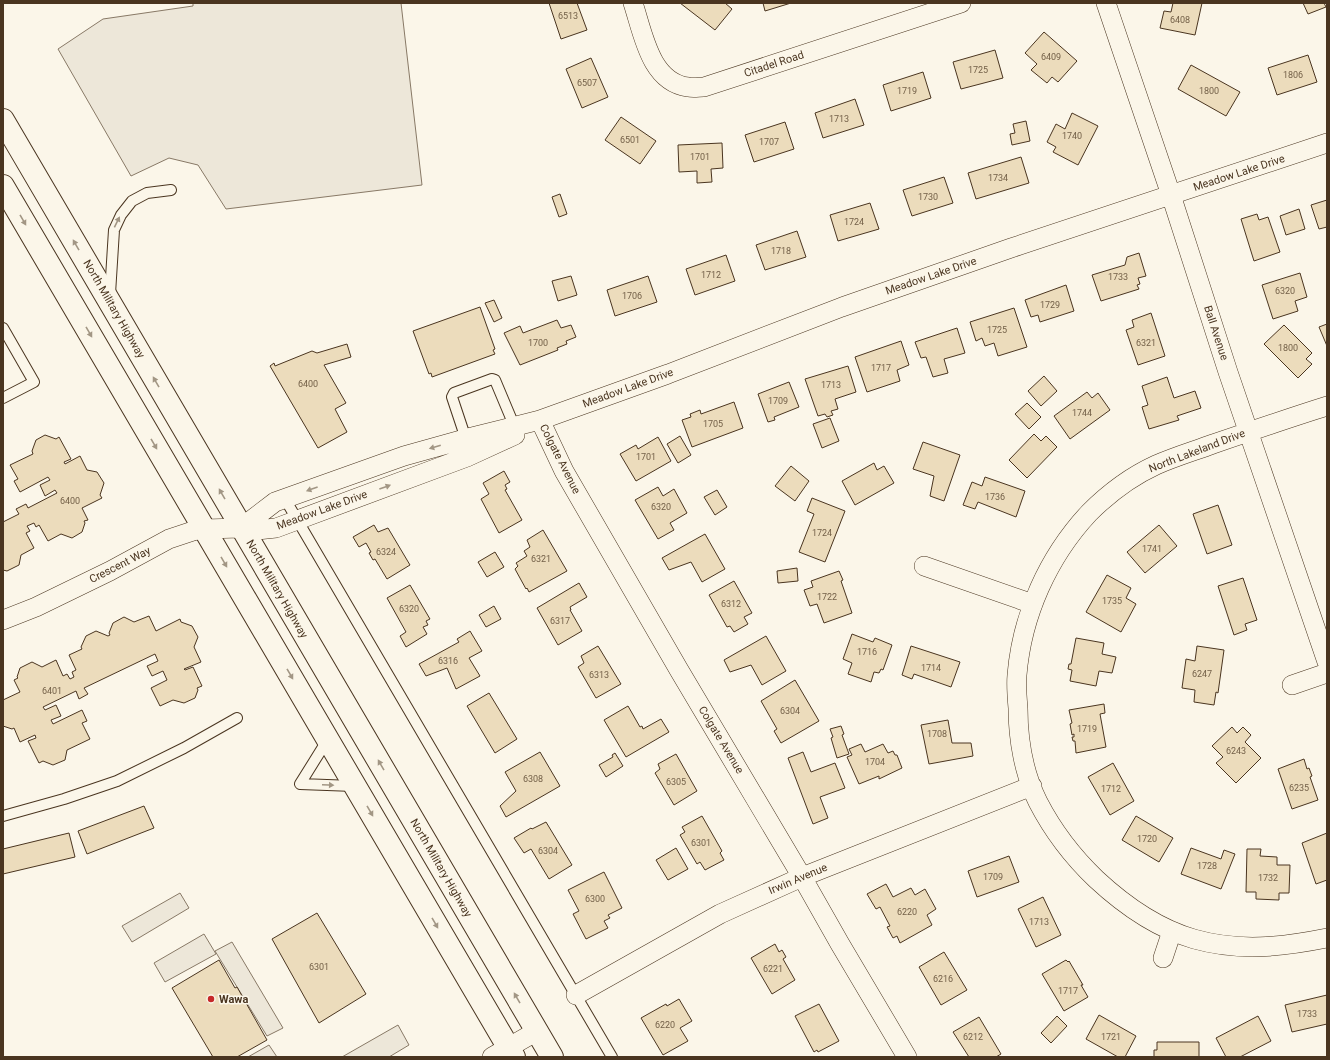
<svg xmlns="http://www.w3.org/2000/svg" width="1330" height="1060" font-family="Roboto,sans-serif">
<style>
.parking{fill:#ede7d9;stroke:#887966}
.building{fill:#ecdcbc;stroke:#4a3520}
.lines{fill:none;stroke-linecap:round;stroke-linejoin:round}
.lane-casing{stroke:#4a3520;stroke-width:12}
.street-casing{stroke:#4a3520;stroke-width:20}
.primary-casing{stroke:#4a3520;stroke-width:24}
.lane{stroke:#fbf6e9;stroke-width:10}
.street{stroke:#fbf6e9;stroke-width:19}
.primary{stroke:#fbf6e9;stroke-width:22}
.oneway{fill:#a29684}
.poi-dot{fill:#c62828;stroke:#fbf6e9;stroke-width:1.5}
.labels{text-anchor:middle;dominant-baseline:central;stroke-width:3;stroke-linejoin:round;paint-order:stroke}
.number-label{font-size:9px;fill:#725f47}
.street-label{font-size:11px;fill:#4a3520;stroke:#fbf6e9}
.poi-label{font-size:11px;font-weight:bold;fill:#4a3520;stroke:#fbf6e9;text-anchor:start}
</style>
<rect width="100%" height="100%" fill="#fbf6e9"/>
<path class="parking" d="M193 3H401L422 185 226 209 198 165 169 158 131 176 58 49 103 19 193 6Z
M180 893 189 908 132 942 122 926Z
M204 934 216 954 165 982 154 963Z
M232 942 283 1028 267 1036 215 951Z
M398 1025 409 1045 389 1057H342Z
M269 1045 277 1057H248Z"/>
<path class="building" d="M549 3H577L587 30 561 39Z
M680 3H725L732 9 715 30Z
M763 3H791L765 11Z
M1173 3H1202L1195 35 1160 28 1164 11 1171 12Z
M1303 3H1324L1326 7 1308 14Z
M1044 32 1077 61 1058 82 1052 77 1047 83 1031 70 1037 64 1025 53Z
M995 50 1003 78 961 89 953 62Z
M1308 55 1317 82 1277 95 1268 68Z
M591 58 608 97 582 108 566 69Z
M1191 65 1240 92 1226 116 1178 89Z
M923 72 931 98 891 111 883 85Z
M855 99 864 125 823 138 815 113Z
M1072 113 1098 126 1078 165 1053 152 1056 147 1047 142 1056 124 1065 129Z
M621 117 656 141 640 164 605 140Z
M1026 121 1030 141 1012 145 1010 134 1015 133 1013 124Z
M785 122 794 149 754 162 745 135Z
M722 143 723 168 711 169 712 182 697 183V171L679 172 678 145Z
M1021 157 1029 183 976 199 968 173Z
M944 177 953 203 912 216 903 190Z
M560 194 567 214 559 217 552 197Z
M1327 200V227L1319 229 1311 205Z
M870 203 879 229 838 241 830 215Z
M1299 209 1305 229 1286 235 1280 216Z
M1257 214 1259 220 1268 217 1280 252 1254 261 1241 219Z
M797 231 806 257 765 270 756 245Z
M1139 253 1146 276 1138 278 1140 284 1137 285 1139 289 1101 301 1092 275 1125 265 1127 257Z
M726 255 735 281 695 295 686 269Z
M1300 273 1307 297 1295 301 1298 311 1273 319 1262 285Z
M571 276 577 295 558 301 552 281Z
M648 276 657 302 615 316 607 290Z
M1066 285 1074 311 1040 322 1038 315 1031 317 1025 300Z
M494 300 502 318 494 322 485 303Z
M480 307 495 349 493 350 495 354 432 377 431 373 429 374 413 331Z
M1014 308 1027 347 998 356 994 343 985 346 982 338 976 341 970 322Z
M1151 313 1165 356 1138 365 1126 330 1134 327 1132 320Z
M557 320 561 328 571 325 576 337 566 341 567 344 557 348 558 350 520 365 504 333 520 326 523 333Z
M1327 324V346L1319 327Z
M1284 325 1312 353 1306 359 1312 364 1298 378 1264 344Z
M957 328 965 353 944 359 948 373 933 377 926 357 921 358 915 342Z
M901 341 909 365 897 370 900 381 867 392 855 357Z
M347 344 351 357 324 365 346 403 335 409 347 432 318 448 270 366 274 363 275 366 312 351 317 353Z
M848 366 856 392 835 399 838 409 831 411 833 415 827 417 825 414 818 416 805 379Z
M1044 376 1057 391 1041 406 1028 391Z
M1167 377 1174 398 1195 391 1201 408 1177 416 1179 420 1149 429 1142 407 1148 405 1142 386Z
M789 382 799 407 774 417 775 420 768 422 758 394Z
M1087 392 1092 398 1098 393 1110 410 1070 439 1054 416Z
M734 402 743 428 692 447 682 420 691 417 690 414 700 410 701 414Z
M1027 403 1041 417 1029 429 1015 414Z
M830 418 839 441 822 448 813 424Z
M1034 434 1041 441 1046 436 1057 447 1027 478 1009 460Z
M45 435 56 439 59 437 71 459 64 462 65 464 80 456 87 470 97 472 104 483 100 495 102 498 82 508 88 520 84 521 85 523 82 532 72 538 61 534 48 541 39 525 36 527 34 523 27 526 30 531 26 533 34 548 21 555 19 565 7 571 3 570V522L19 514 16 509 26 504 28 508 57 493 55 490 45 496 40 485 50 480 48 477 20 492 14 481 18 479 10 465 33 454 32 451 36 440Z
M680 436 691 455 678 463 667 444Z
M658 437 671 461 636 481 620 454 636 445 638 449Z
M923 442 960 455 944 501 930 496 934 476 913 469Z
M874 463 877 470 884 466 894 483 855 505 842 481Z
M791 466 809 481 795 501 775 486Z
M504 471 510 482 505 485 507 489 505 490 522 520 499 533 481 499 489 494 483 483Z
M985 477 1025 491 1016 517 978 502 975 509 963 505 972 482 982 486Z
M658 487 663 496 674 489 687 513 670 523 674 530 658 539 635 500Z
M717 490 727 507 715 515 704 497Z
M812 498 845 511 825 562 799 552 814 514 807 511Z
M1218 505 1232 545 1207 554 1193 514Z
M374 525 378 532 388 528 410 565 387 579 375 559 373 560 369 553 371 552 366 543 359 547 353 537Z
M1159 525 1177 546 1145 573 1127 552Z
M543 530 567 571 529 592 527 588 526 589 515 569 518 566 516 563 527 556 524 551 530 547 527 540Z
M705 534 725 569 702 582 691 562 669 570 662 558Z
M495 552 504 567 487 577 478 562Z
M797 568 798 581 778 583 777 571Z
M839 571 843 580 841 581 852 613 824 623 817 604 810 606 804 590 813 587 811 581Z
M1107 575 1131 588 1126 598 1136 604 1121 632 1086 612Z
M1243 578 1257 620 1245 624 1247 630 1234 635 1218 586Z
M734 581 752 613 744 617 748 624 734 632 730 626 727 627 709 595Z
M579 583 587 597 570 607 571 610H570L582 631 558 645 537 608Z
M410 585 430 619 426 621 428 625 423 627 427 634 406 647 400 636 406 632 387 598Z
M494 606 501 619 486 627 479 615Z
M149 616 156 631 180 619 181 622 192 626 198 637 194 647 201 662 184 669 185 670 193 667 202 686 197 688 198 690 195 698 184 703 173 700 160 706 151 688 167 680 163 671 152 676 147 666 158 661 155 654 84 688 88 694 79 699 76 691 43 707 45 710 56 705 61 716 51 720 53 724 82 710 87 721 82 723 90 739 67 750 65 760 53 765 43 761 39 763 28 741 36 738 35 735 20 742 14 728 12 729 3 726V700L20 692 14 680 18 678 17 677 20 668 32 662 42 667 56 660 63 676 67 674 70 679 74 677 72 672 76 670 69 655 82 649 81 647 86 636 96 631 108 636 110 635 109 633 113 623 124 617 134 622Z
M470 631 482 651 469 658 480 676 456 689 447 668 426 676 419 664 459 642 457 639Z
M852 634 873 642 875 638 892 645 883 670 881 669 879 673 874 672 871 682 848 674 852 663 843 659Z
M766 636 786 671 762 685 751 665 730 672 724 660Z
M1076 638 1104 643 1102 654 1116 657 1112 673 1099 671 1096 686 1070 681 1072 670 1068 669 1069 664H1071Z
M598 646 621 684 596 698 578 667 584 663 581 656Z
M911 646 960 662 951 687 914 674 912 679 902 675Z
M1197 646 1224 650 1218 693 1216 692 1214 705 1194 702 1195 690 1182 688 1186 659 1195 661Z
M795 680 819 721 781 743 774 731 777 729 761 701Z
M489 693 517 739 495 753 467 706Z
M1104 704 1105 713 1100 714 1106 747 1076 753 1075 741H1073L1072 737H1074V734L1072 735 1070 724 1072 723 1069 710Z
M628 706 640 727 642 726 643 729 661 719 669 732 626 757 604 720Z
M948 720 952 743H971L973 756 929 764 921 725Z
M841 726 844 734 842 735 849 754 837 758 831 738 833 737 830 729Z
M1232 727 1237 733 1243 727 1251 735 1245 742 1261 758 1236 783 1216 763 1223 757 1212 746Z
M861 744 865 752 883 744 888 753 893 751 895 755H897L902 768 879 779V776L859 784 847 757 852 755 849 749Z
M540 752 560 786 506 817 500 806 516 791 505 772Z
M803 752 811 772 835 763 845 788 820 797 828 818 813 824 788 758Z
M615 753 623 766 606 777 599 765 613 757 612 755Z
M676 754 697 791 674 805 655 773 660 769 658 764Z
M1304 759 1307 769 1309 768 1312 776 1310 777 1318 800 1292 809 1278 769Z
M1113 763 1134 801 1110 815 1088 777Z
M144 806 154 828 87 854 78 831Z
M702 816 722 851 720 853 724 860 705 870 700 862 697 864 680 835 685 832 682 827Z
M1136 816 1173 838 1159 862 1122 840Z
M546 822 572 865 549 879 531 849 524 853 514 838 531 828 532 829Z
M69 833 75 857 3 874V849Z
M1327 833V880L1316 884 1302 843Z
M676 848 688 869 668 880 656 860Z
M1191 848 1221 859 1224 850 1235 854 1221 889 1181 874Z
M1247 849H1261L1260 856 1277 857V865H1290L1289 893H1279V900L1256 899V892H1246Z
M1009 856 1019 882 977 897 968 871Z
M604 872 622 908 608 915 610 918 604 921 608 928 586 939 573 914 579 911 568 890Z
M886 884 893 897 911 888 915 895 925 889 936 909 927 915 932 925 900 943 897 936 893 938 887 927 890 926 880 907 876 909 867 894Z
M1043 897 1061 935 1036 947 1018 909Z
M317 913 366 994 319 1023 272 939Z
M775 944 779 952 782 950 786 957 783 959 795 980 772 994 751 958Z
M944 952 967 990 941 1005 919 967Z
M219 960 235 988 237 987 267 1040 237 1057H213L172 988Z
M1066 960 1068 962 1069 961 1083 985H1081L1088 997 1064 1011 1042 974Z
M1327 995V1024L1292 1032 1285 1005Z
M679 999 692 1021 680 1028 688 1041 663 1055 641 1018 666 1004 667 1006Z
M819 1004 839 1041 818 1052 817 1050 814 1052 795 1016Z
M1099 1015 1136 1036 1125 1057H1118L1086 1039Z
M1057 1016 1067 1026 1051 1043 1041 1033Z
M1258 1016 1271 1041 1240 1057H1226L1216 1038Z
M979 1017 1001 1054 996 1057H969L953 1032Z
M1157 1042H1199V1057H1154V1050H1157Z"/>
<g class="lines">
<g class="lane-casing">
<path id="lane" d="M110 294 114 230 121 215 132 201 147 193 171 190
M3 328 34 382 3 398
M467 442 452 397 454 393 492 379 495 380 516 430
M285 499 612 1057
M328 739 300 784 354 786
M3 816 64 799 117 781 184 748 237 718"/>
</g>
<g class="street-casing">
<path id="street" d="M633 3C643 33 650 82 688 87 693 88 699 87 704 87L961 3
M1106 3 1171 195 1228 372 1327 662
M1327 406C1289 418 1251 431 1213 444 1194 451 1174 457 1156 465 1132 476 1108 494 1089 513 1048 557 1022 615 1017 675 1016 686 1017 697 1018 708 1018 739 1024 774 1038 802 1053 831 1073 857 1096 879 1125 906 1156 928 1194 939 1240 952 1282 947 1327 938
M540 420 564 471 679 670 802 877 840 944 907 1057
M241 528 275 502 404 456 472 437 540 420 668 374 842 307 1011 248 1327 143
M924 566 1033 604
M3 620 36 607 110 571 169 539 193 531 204 529 241 528 257 530 276 528 467 457 515 435
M1292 685 1327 673
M1163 958 1172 931
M576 995 720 914 802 877 1032 786
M492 1057 537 1031"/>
</g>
<g class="primary-casing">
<path id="primary" d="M3 120 552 1057
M3 186 514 1057"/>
</g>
<use href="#lane" class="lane"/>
<use href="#street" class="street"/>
<use href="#primary" class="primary"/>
</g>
<defs><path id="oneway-solid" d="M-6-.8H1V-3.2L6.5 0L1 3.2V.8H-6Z"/></defs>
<g class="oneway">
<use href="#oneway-solid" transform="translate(23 220) rotate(60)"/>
<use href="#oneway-solid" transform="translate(117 222) rotate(-64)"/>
<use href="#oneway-solid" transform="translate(76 245) rotate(-120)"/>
<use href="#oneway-solid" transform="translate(89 332) rotate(60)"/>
<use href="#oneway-solid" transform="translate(156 382) rotate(-120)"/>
<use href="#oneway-solid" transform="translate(154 444) rotate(60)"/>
<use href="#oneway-solid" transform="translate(435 447) rotate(164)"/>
<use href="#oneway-solid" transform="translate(385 487) rotate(-20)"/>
<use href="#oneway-solid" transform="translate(312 489) rotate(160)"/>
<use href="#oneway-solid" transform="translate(222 494) rotate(-120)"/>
<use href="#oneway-solid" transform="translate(224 562) rotate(60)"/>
<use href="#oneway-solid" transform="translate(290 674) rotate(60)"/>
<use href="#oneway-solid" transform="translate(381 765) rotate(-120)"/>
<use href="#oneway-solid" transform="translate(328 785) rotate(2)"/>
<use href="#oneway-solid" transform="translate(370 811) rotate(60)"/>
<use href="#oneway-solid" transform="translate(435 923) rotate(60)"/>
<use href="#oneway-solid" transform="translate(517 998) rotate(-120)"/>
</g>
<circle class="poi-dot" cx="211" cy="999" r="4"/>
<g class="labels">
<g class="number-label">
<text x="568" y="16">6513</text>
<text x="1180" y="20">6408</text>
<text x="1051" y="57">6409</text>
<text x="978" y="70">1725</text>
<text x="1293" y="75">1806</text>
<text x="587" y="83">6507</text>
<text x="907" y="91">1719</text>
<text x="1209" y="91">1800</text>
<text x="839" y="119">1713</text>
<text x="1072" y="136">1740</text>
<text x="630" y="140">6501</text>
<text x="769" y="142">1707</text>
<text x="700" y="157">1701</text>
<text x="998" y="178">1734</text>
<text x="928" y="197">1730</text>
<text x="854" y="222">1724</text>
<text x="781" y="251">1718</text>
<text x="711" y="275">1712</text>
<text x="1118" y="277">1733</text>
<text x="1285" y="291">6320</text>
<text x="632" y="296">1706</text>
<text x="1050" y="305">1729</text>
<text x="997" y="330">1725</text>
<text x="538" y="343">1700</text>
<text x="1146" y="343">6321</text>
<text x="1288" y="348">1800</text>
<text x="881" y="368">1717</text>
<text x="308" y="384">6400</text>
<text x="831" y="385">1713</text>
<text x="778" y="401">1709</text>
<text x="1082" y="413">1744</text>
<text x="713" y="424">1705</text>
<text x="646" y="457">1701</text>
<text x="995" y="497">1736</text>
<text x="70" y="501">6400</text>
<text x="661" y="507">6320</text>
<text x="822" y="533">1724</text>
<text x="1152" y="549">1741</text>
<text x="386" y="552">6324</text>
<text x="541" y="559">6321</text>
<text x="827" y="597">1722</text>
<text x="1112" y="601">1735</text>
<text x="731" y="604">6312</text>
<text x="409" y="609">6320</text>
<text x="560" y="621">6317</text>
<text x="867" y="652">1716</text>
<text x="448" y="661">6316</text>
<text x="931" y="668">1714</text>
<text x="1202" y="674">6247</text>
<text x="599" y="675">6313</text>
<text x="52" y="691">6401</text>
<text x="790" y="711">6304</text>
<text x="1087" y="729">1719</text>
<text x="937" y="734">1708</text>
<text x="1236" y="751">6243</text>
<text x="875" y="762">1704</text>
<text x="533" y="779">6308</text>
<text x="676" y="782">6305</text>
<text x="1299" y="788">6235</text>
<text x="1111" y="789">1712</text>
<text x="1147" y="839">1720</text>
<text x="701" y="843">6301</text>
<text x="548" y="851">6304</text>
<text x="1207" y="866">1728</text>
<text x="993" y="877">1709</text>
<text x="1268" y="878">1732</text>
<text x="595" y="899">6300</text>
<text x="907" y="912">6220</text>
<text x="1039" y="922">1713</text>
<text x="319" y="967">6301</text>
<text x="773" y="969">6221</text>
<text x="943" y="979">6216</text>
<text x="1068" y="991">1717</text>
<text x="1307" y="1014">1733</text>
<text x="665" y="1025">6220</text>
<text x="973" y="1037">6212</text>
<text x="1111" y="1037">1721</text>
</g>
<g class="street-label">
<text transform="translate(774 64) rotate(-18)">Citadel Road</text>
<text transform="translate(1239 173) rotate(-18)">Meadow Lake Drive</text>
<text transform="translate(931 276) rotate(-19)">Meadow Lake Drive</text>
<text transform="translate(114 309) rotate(60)">North Military Highway</text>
<text transform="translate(1216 333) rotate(72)">Ball Avenue</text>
<text transform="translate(628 388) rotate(-20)">Meadow Lake Drive</text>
<text transform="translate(1197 451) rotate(-21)">North Lakeland Drive</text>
<text transform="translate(560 459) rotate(63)">Colgate Avenue</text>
<text transform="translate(322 510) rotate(-20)">Meadow Lake Drive</text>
<text transform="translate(120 565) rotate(-27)">Crescent Way</text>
<text transform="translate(277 589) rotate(60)">North Military Highway</text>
<text transform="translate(721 740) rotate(59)">Colgate Avenue</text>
<text transform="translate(441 868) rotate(60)">North Military Highway</text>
<text transform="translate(798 879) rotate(-23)">Irwin Avenue</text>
</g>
<g class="poi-label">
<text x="219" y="999">Wawa</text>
</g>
</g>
<rect width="1330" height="1060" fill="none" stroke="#4a3520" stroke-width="8"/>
</svg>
